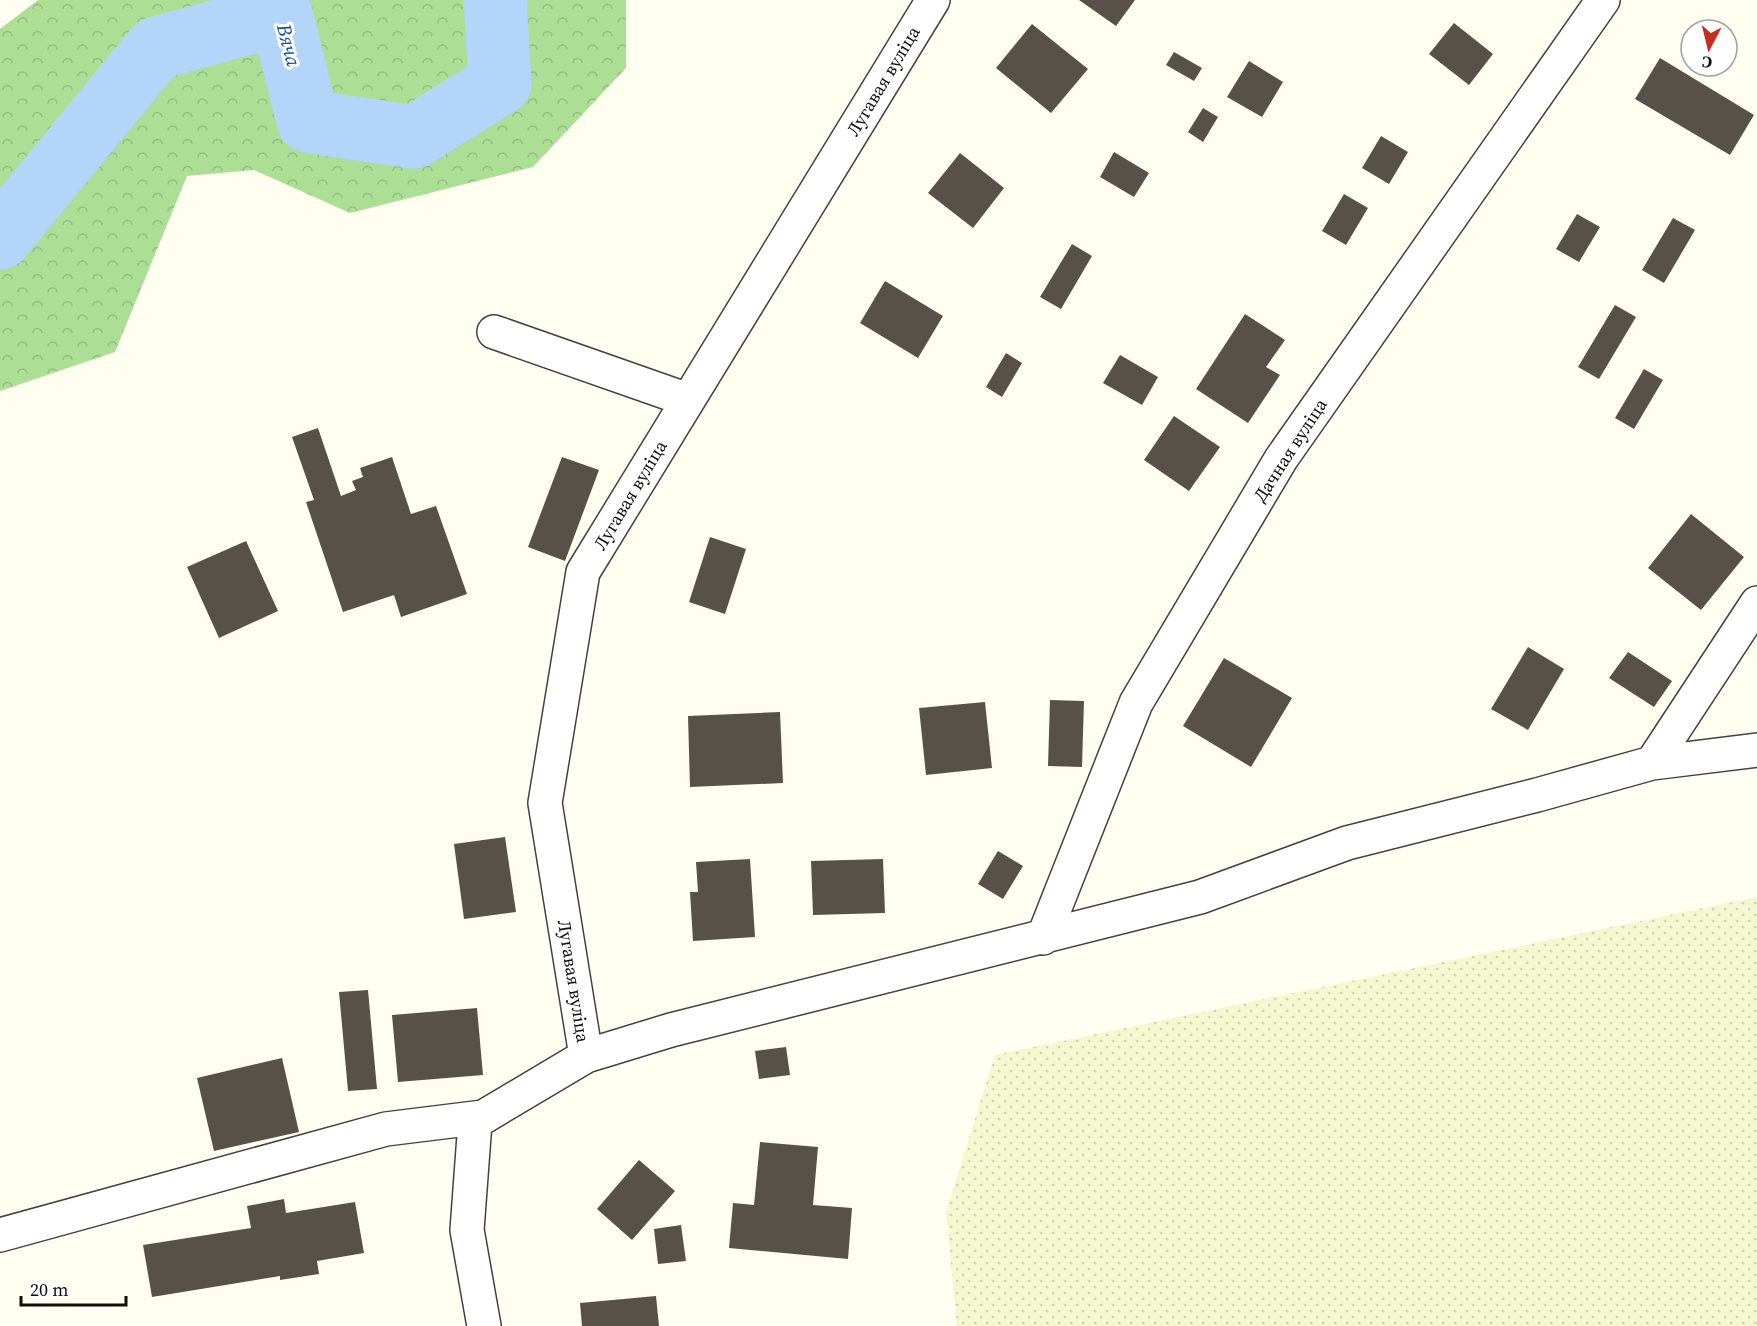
<svg xmlns="http://www.w3.org/2000/svg" width="1757" height="1326" font-family="'Source Serif 4',serif">
<style>
.farmland{fill:url(#farmland-dots)}
.forest{fill:url(#forest-crowns)}
.lines{fill:none;stroke-linecap:round;stroke-linejoin:round}
.river{stroke:#b2d5f9;stroke-width:63}
.building{fill:#58514a}
.street-casing{stroke:#424242;stroke-width:36}
.street{stroke:#fff;stroke-width:33}
.labels{text-anchor:middle;dominant-baseline:central;stroke-width:6;stroke-linejoin:round;paint-order:stroke}
.street-label{font-size:18px;fill:#0f0f0f;stroke:#fff}
.water-label{font-size:20px;font-style:italic;fill:#1151a8;stroke:#fff}
</style>
<defs>
<pattern id="farmland-dots" width="8" height="8" patternUnits="userSpaceOnUse" patternTransform="scale(1.5)"><rect width="8" height="8" fill="#f5f7ce"/><path d="M2 2h.1M6 6h.1" fill="none" stroke="#d1d3b0" stroke-width="1.8" stroke-linecap="round"/></pattern>
<pattern id="forest-crowns" width="20" height="18" patternUnits="userSpaceOnUse" patternTransform="scale(1.5)"><rect width="20" height="18" fill="#acde96"/><path d="M2 6a3 3 0 1 1 6 0M12 15a3 3 0 1 1 6 0" fill="none" stroke="#93bd80"/></pattern>
</defs>
<rect width="100%" height="100%" fill="#fffef0"/>
<path class="farmland" d="M1757 897V1326H957L946 1212 995 1055Z"/>
<path class="forest" d="M38 0H626V68L533 167 350 213 254 170 187 176 115 352 0 391V29Z"/>
<g class="lines">
<path class="river" d="M0 238 156 48 281 14 308 121 414 137 500 83 495 0"/>
</g>
<path class="building" d="M1079 0H1135L1116 26Z
M1454 23 1493 54 1469 85 1429 54Z
M1032 24 1088 69 1051 113 996 68Z
M1174 52 1202 68 1194 81 1166 65Z
M1660 58 1754 115 1730 155 1635 99Z
M1249 61 1283 82 1262 117 1227 97Z
M1203 108 1218 117 1203 142 1188 132Z
M1381 136 1408 152 1389 184 1362 168Z
M1114 152 1149 173 1134 197 1100 177Z
M960 153 1004 188 973 228 928 193Z
M1344 194 1368 208 1346 245 1322 231Z
M1577 214 1600 227 1579 262 1556 249Z
M1673 218 1695 230 1664 283 1642 270Z
M1072 244 1092 256 1061 309 1040 297Z
M885 281 943 316 918 358 860 323Z
M1615 305 1636 317 1599 379 1578 367Z
M1245 314 1285 340 1266 367 1280 375 1248 423 1196 389Z
M1006 353 1022 363 1002 397 986 387Z
M1120 355 1158 377 1142 405 1103 383Z
M1644 369 1663 380 1634 429 1615 418Z
M1174 416 1220 447 1189 491 1144 460Z
M318 428 341 496 356 490 352 481 363 477 360 468 392 457 411 514 436 506 467 594 401 617 394 595 343 612 306 502 314 500 292 437Z
M562 457 599 470 565 561 528 547Z
M1691 514 1744 557 1701 610 1648 568Z
M710 537 746 549 725 614 689 602Z
M246 541 278 611 219 638 187 567Z
M1528 647 1564 669 1528 730 1491 709Z
M1628 652 1672 681 1654 707 1609 678Z
M1224 658 1292 698 1251 767 1183 726Z
M1050 700 1084 701 1082 767 1048 766Z
M985 702 992 768 926 775 919 708Z
M780 712 783 783 690 787 688 716Z
M505 837 516 912 464 919 454 844Z
M998 851 1023 866 1003 899 978 884Z
M750 859 755 937 693 941 690 892H698L696 862Z
M883 859 885 913 813 915 811 861Z
M368 990 377 1089 348 1091 339 992Z
M477 1008 483 1075 398 1082 392 1015Z
M786 1047 790 1075 759 1079 755 1051Z
M282 1058 299 1132 214 1151 197 1078Z
M760 1142 818 1147 813 1205 852 1208 848 1259 729 1248 733 1203 754 1205Z
M639 1160 675 1191 632 1240 597 1209Z
M284 1199 286 1213 355 1202 364 1253 317 1261 319 1274 280 1280V1276L152 1297 143 1245 251 1228 247 1206Z
M681 1225 686 1261 658 1264 654 1229Z
M656 1296 659 1326H582L580 1303Z"/>
<g class="lines">
<g class="street-casing">
<path id="street" d="M494 332 688 400
M1652 763 1757 603
M1043 938 1136 703 1281 459 1603 0
M586 1056 545 803 583 572 933 0
M0 1235 386 1129 483 1117
M484 1326 467 1230 475 1122 586 1056 671 1030 1200 897 1347 843 1537 795 1652 763 1757 750"/>
</g>
<use href="#street" class="street"/>
</g>
<g class="labels">
<g class="street-label">
<text transform="translate(883 81) rotate(-59)">Лугавая вуліца</text>
<text transform="translate(1290 450) rotate(-57)">Дачная вуліца</text>
<text transform="translate(630 495) rotate(-59)">Лугавая вуліца</text>
<text transform="translate(574 981) rotate(81)">Лугавая вуліца</text>
</g>
<g class="water-label">
<text transform="translate(289 45) rotate(75)">Вяча</text>
</g>
</g>
<g transform="translate(1709 48) rotate(187)"><circle r="28" fill="#ffffff" stroke="#9f9f9f" stroke-width="1.5"/>
<path d="M0-4.5L10 22L0 15L-10 22Z" fill="#c62d1f"/>
<text y="-9" font-size="16" font-weight="bold" text-anchor="middle" fill="#0f0f0f">С</text>
</g>
<path d="M21 1296v9h105v-9" fill="none" stroke="#0f0f0f" stroke-width="3"/>
<text x="30" y="1296" font-size="18" fill="#0f0f0f" stroke="#ffffff" stroke-width="4.5" paint-order="stroke">20 m</text>
</svg>
